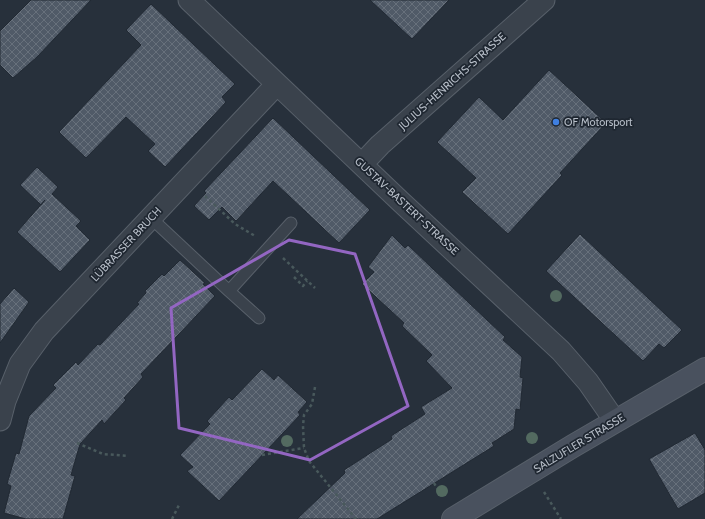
<svg xmlns="http://www.w3.org/2000/svg" width="705" height="519" font-family="Cabin,sans-serif">
<style>
.building{fill:url(#building-cross-hatch);stroke:#212933}
.lines{fill:none;stroke-linecap:round;stroke-linejoin:round}
.lane-casing{stroke:#58606a;stroke-width:13}
.street-casing{stroke:#58606a;stroke-width:23}
.secondary-casing{stroke:#58606a;stroke-width:24}
.path{stroke:#49595c;stroke-width:2.5;stroke-dasharray:3 3;stroke-linecap:butt}
.lane{stroke:#3a424c;stroke-width:11}
.street{stroke:#3a424c;stroke-width:21}
.secondary{stroke:#49515e;stroke-width:22}
.tree{fill:#536a60}
.marked{fill:none;stroke:#9366c2;stroke-width:3;stroke-linejoin:round}
.shop-dot{fill:#3f7fe0;stroke:#1f2731;stroke-width:1.5}
.labels{text-anchor:middle;dominant-baseline:central;stroke-width:3.5;stroke-linejoin:round;paint-order:stroke}
.street-label{font-size:11px;fill:#b6bdc7;stroke:#1f2731}
.poi-label{font-size:11px;fill:#b6bdc7;stroke:#1f2731;text-anchor:start}
</style>
<defs>
<pattern id="building-cross-hatch" width="8" height="8" patternUnits="userSpaceOnUse"><rect width="8" height="8" fill="#505a67"/><path d="M0 0l8 8M0 8l8-8" fill="none" stroke="#67707b"/></pattern>
</defs>
<rect width="100%" height="100%" fill="#27303b"/>
<path class="building" d="M31 0H91L37 57 13 78 0 65V31Z
M370 0H449L412 39Z
M151 4 235 84 222 97 226 102 165 167 148 151 155 144 126 117 86 158 59 132 141 45 126 30Z
M549 70 606 123 560 173 562 175 508 234 462 192 476 178 437 142 479 97 503 120Z
M273 118 370 210 339 243 273 181 236 221 222 207 209 220 194 206 206 193 204 191Z
M37 167 58 187 52 194 81 221 76 226 90 240 60 272 17 232 45 200 41 205 20 185Z
M580 234 682 330 664 348 659 344 643 361 546 271Z
M392 235 405 248 408 245 432 268 505 337 503 340 522 357 520 377 523 378 520 410 516 409 514 429 492 443 494 446 377 519H297L345 473 344 470 392 439 391 436 425 414 421 407 452 388 426 361 432 355 402 326 404 323 362 284 374 272 368 267Z
M180 260 205 283 203 284 215 296 141 374 143 377 124 398 126 400 104 424 102 420 80 444 71 475 75 476 63 519H26L4 513 11 486 7 484 16 453 19 454 29 416 56 388 53 385 76 362 78 365 98 344 100 345 139 304 137 303 146 293 145 291 162 274 164 276Z
M14 288 29 302 0 343V304Z
M262 369 274 380 278 375 307 402 298 412 300 415 219 501 187 471 193 467 180 455 210 424 207 421 229 397 232 400Z
M695 433 705 450V493L678 509 649 459Z"/>
<g class="lines">
<g class="lane-casing">
<path id="lane" d="M151 218 229 291
M259 318 229 291 291 223"/>
</g>
<g class="street-casing">
<path id="street" d="M189 0 400 201 561 351 588 382 615 421
M362 164 380 145 544 0
M0 420 5 401 20 364 44 331 277 84"/>
</g>
<g class="secondary-casing">
<path id="secondary" d="M453 519 573 446 705 369"/>
</g>
<path class="path" d="M205 196 235 224 255 236
M283 258 315 288
M294 277 303 286 307 281
M315 387 312 404 304 415 303 426 304 448 309 461 356 519
M77 443 103 454 128 456
M262 455 304 448
M434 483 442 497
M544 492 561 519
M172 519 179 505"/>
<use href="#lane" class="lane"/>
<use href="#street" class="street"/>
<use href="#secondary" class="secondary"/>
</g>
<g class="tree">
<circle cx="556" cy="296" r="6"/>
<circle cx="532" cy="438" r="6"/>
<circle cx="287" cy="441" r="6"/>
<circle cx="442" cy="491" r="6"/>
</g>
<path class="marked" d="M289 240 355 254 408 406 310 460 179 428 171 308Z"/>
<circle class="shop-dot" cx="556" cy="122" r="4"/>
<g class="labels">
<g class="street-label">
<text transform="translate(452 81) rotate(-42)">JULIUS-HENRICHS-STRASSE</text>
<text transform="translate(407 206) rotate(43)">GUSTAV-BASTERT-STRASSE</text>
<text transform="translate(126 244) rotate(-47)">LÜBRASSER BRUCH</text>
<text transform="translate(579 443) rotate(-31)">SALZUFLER STRASSE</text>
</g>
<g class="poi-label">
<text x="564" y="122">OF Motorsport</text>
</g>
</g>
</svg>
